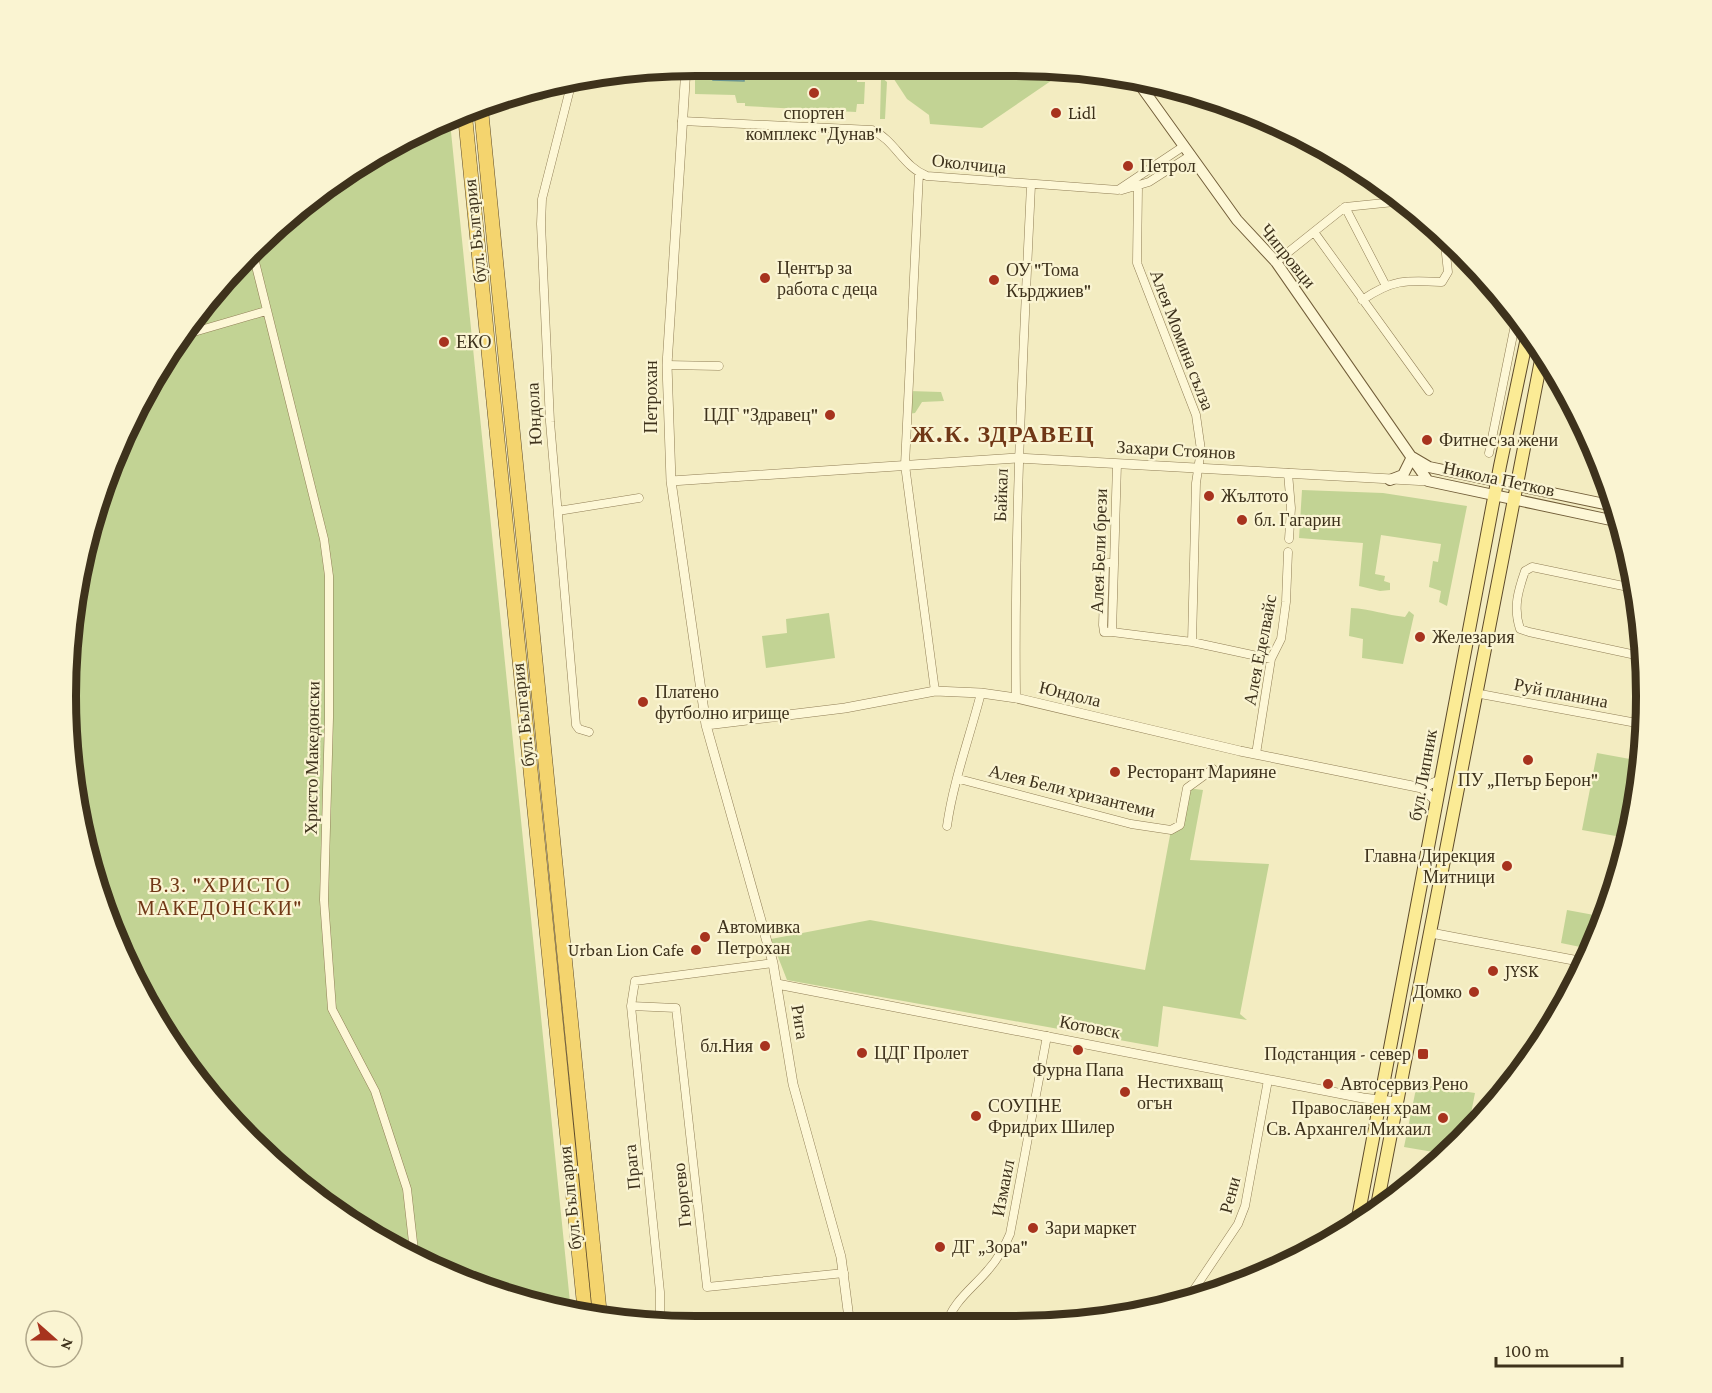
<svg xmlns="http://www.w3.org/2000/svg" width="1712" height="1393" font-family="'Crimson Pro',serif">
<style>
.green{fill:#c2d394}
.water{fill:#a4c5c1;stroke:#6a9591;stroke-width:1.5}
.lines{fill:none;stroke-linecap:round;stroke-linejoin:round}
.minor-casing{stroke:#907e56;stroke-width:9}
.tertiary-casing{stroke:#907e56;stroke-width:10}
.secondary-casing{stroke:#725e39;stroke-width:12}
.primary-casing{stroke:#5d4a2b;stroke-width:14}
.trunk-casing{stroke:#5d4a2b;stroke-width:15}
.minor{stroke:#fdf7d6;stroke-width:8}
.tertiary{stroke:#fdf7d6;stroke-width:9}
.secondary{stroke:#fdf7d6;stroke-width:10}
.primary{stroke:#fbeb95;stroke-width:12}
.trunk{stroke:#f4d46e;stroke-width:14}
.poi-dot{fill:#a7331e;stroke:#faf4d2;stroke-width:2}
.labels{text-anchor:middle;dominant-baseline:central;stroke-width:4.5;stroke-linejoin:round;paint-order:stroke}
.poi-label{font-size:18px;fill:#3e321c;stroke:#faf4d2;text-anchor:start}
.street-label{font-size:18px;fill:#3e321c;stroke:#faf4d2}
.neighbourhood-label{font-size:20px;letter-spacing:1.5px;fill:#703716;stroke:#faf4d2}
.district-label{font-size:24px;font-weight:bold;letter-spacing:1.5px;fill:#703716;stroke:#faf4d2}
.rim{fill:none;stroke:#3e321c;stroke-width:8}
</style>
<rect width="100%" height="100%" fill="#f3ecc1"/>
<path class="green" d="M695 66 842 67 843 72 857 73V82H865L864 104H857L856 112 745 106V103H737L735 95 695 94Z
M886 67H1057L1062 68 1064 72 982 128 930 124 929 115 907 99Z
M881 77 887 82 885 119H880Z
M542 86 543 100 527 102 526 90Z
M450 122 571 1312 534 1306 418 1262 312 1196 222 1112 131 976 87 859 66 696 88 533 151 381 251 250 382 150Z
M909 391 941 392 944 401 922 402 915 413 908 414Z
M1302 490 1383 493 1467 506 1447 606 1439 602 1441 591 1429 587 1433 561 1438 562 1441 544 1381 535 1375 574 1385 576 1384 581 1390 583V590L1380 591 1359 586 1363 543 1299 538Z
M1351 608C1370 609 1387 615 1405 617L1409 611 1414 615 1403 664 1362 658 1363 639 1349 636Z
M829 613 835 658 766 668 762 636 787 633 786 619Z
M1597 753 1641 761V778L1627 838 1582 830Z
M1187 788 1203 790 1190 860 1269 864 1240 1014 1247 1020 1163 1006 1158 1047 787 980 771 939 870 920 1145 970 1171 830 1180 825Z
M1567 910 1594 915 1591 930 1598 931 1590 949 1561 943Z
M1417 1084 1475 1093 1467 1134 1445 1154 1404 1147Z"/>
<path class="water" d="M714 66H745L744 81 713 80Z"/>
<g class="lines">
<g class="minor-casing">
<path id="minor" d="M570 89 542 199 541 224 550 422 576 725 579 729 589 732
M682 121 872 130C895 140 903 167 927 176L1118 190 1184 146
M919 173 905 465 935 691
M1138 187 1137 263 1196 415 1201 450 1196 483 1192 642 1271 659
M1122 190 1149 182 1191 155
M1345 207 1385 284
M1314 232 1429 391
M252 250 324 539 329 576V718L324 900 332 1009 375 1091 407 1189 415 1260
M1276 262 1345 207 1404 201
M1362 300C1393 279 1406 280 1442 282L1448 272 1444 236
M187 334 266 311
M667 365 719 366
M1489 453 1517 315
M1117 464 1112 632 1192 642
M1288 473 1291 508 1289 539
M558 511 639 498
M1633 588 1532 567 1525 571C1518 591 1513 608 1520 629L1529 632 1645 657
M1112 632H1104L1103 625 1105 563H1114
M1475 693 1642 724
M1016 698C1014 527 1023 356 1031 185
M1256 754 1271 659 1281 639 1286 602 1288 552
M959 779 1131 824 1171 830 1180 825 1187 788 1213 769
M947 826C953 782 970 736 981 693
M631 1006 676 1008 707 1287 844 1273
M1185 1303 1238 1224 1245 1206 1268 1080
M703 1318V1326
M660 1326V1292L631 1006 635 981 773 963
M946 1326C952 1302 973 1288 988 1270 998 1259 1004 1248 1010 1234L1047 1036"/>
</g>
<g class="tertiary-casing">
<path id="tertiary" d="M686 67 667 365 671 481 706 725 773 963 793 1084 841 1257 850 1326
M671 481 1017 458 1428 481
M706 725 845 708 935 691 981 693 1016 698 1240 751 1422 788
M1437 802 1422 788 1440 780
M1431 933 1584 962
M777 984 1363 1098 1397 1102"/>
</g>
<g class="secondary-casing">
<path id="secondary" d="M1135 78 1237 220 1276 262 1428 481 1620 522
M1412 457 1429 467 1614 506
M1390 480 1403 475 1412 457"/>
</g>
<g class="primary-casing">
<path id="primary" d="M1376 1211 1542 355
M1357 1223 1500 466 1528 333"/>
</g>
<g class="trunk-casing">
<path id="trunk" d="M481 109 600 1316
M465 116 585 1314"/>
</g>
<use href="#minor" class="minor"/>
<use href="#tertiary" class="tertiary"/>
<use href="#secondary" class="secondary"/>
<use href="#primary" class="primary"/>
<use href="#trunk" class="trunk"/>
</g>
<g class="poi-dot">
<circle cx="814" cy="93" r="6"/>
<circle cx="1056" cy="113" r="6"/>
<circle cx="1128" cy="166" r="6"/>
<circle cx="765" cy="278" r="6"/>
<circle cx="994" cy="280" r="6"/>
<circle cx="444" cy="342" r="6"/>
<circle cx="830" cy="415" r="6"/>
<circle cx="1427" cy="440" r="6"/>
<circle cx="1209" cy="496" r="6"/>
<circle cx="1242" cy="520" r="6"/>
<circle cx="1420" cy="637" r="6"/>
<circle cx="643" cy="702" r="6"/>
<circle cx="1528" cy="760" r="6"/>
<circle cx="1115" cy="772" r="6"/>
<circle cx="1507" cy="866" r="6"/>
<circle cx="705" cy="937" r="6"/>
<circle cx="696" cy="950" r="6"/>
<circle cx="1493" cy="971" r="6"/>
<circle cx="1474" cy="992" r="6"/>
<circle cx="765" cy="1046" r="6"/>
<circle cx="1078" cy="1050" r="6"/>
<circle cx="862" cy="1053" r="6"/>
<rect x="1417" y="1048" width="12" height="12" rx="3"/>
<circle cx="1328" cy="1084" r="6"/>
<circle cx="1125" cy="1092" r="6"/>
<circle cx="976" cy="1116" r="6"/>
<circle cx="1443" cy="1118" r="6"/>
<circle cx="1033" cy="1228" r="6"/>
<circle cx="940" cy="1247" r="6"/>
</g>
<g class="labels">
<g class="poi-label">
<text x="814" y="113" text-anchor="middle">спортен<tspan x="814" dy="21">комплекс "Дунав"</tspan></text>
<text x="1068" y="113">Lidl</text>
<text x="1140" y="166">Петрол</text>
<text x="777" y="268">Център за<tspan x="777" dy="21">работа с деца</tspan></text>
<text x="1006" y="270">ОУ "Тома<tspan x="1006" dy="21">Кърджиев"</tspan></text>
<text x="456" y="342">ЕКО</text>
<text x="818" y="415" text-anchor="end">ЦДГ "Здравец"</text>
<text x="1439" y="440">Фитнес за жени</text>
<text x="1221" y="496">Жълтото</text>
<text x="1254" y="520">бл. Гагарин</text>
<text x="1432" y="637">Железария</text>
<text x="655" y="692">Платено<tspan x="655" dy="21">футболно игрище</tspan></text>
<text x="1127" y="772">Ресторант Марияне</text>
<text x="1528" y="780" text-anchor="middle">ПУ „Петър Берон"</text>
<text x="1495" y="856" text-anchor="end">Главна Дирекция<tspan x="1495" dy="21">Митници</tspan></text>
<text x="717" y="927">Автомивка<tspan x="717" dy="21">Петрохан</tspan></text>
<text x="684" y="950" text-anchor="end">Urban Lion Cafe</text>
<text x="1505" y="971">JYSK</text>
<text x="1462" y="992" text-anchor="end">Домко</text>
<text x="753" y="1046" text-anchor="end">бл.Ния</text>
<text x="874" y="1053">ЦДГ Пролет</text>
<text x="1411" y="1054" text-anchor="end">Подстанция - север</text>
<text x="1078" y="1070" text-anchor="middle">Фурна Папа</text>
<text x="1137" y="1082">Нестихващ<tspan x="1137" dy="21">огън</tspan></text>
<text x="1340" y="1084">Автосервиз Рено</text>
<text x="988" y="1106">СОУПНЕ<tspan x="988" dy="21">Фридрих Шилер</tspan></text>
<text x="1431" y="1108" text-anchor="end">Православен храм<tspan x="1431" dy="21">Св. Архангел Михаил</tspan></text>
<text x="1045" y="1228">Зари маркет</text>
<text x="952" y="1247">ДГ „Зора"</text>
</g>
<g class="street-label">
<text transform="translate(969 164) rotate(6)">Околчица</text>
<text transform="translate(475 231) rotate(-96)">бул. България</text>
<text transform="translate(1288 256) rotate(51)">Чипровци</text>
<text transform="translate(1182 340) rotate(69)">Алея Момина сълза</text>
<text transform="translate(651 397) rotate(-90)">Петрохан</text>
<text transform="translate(534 414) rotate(-93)">Юндола</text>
<text transform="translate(1176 450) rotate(3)">Захари Стоянов</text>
<text transform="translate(1499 479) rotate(12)">Никола Петков</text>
<text transform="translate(1001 495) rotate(-88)">Байкал</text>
<text transform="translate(1099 551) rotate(-88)">Алея Бели брези</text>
<text transform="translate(1260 650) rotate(-79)">Алея Еделвайс</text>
<text transform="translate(1561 693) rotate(11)">Руй планина</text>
<text transform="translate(1070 694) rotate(13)">Юндола</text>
<text transform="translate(523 715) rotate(-96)">бул. България</text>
<text transform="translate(312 758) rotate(-89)">Христо Македонски</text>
<text transform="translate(1423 775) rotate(-80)">бул. Липник</text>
<text transform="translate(1072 791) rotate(14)">Алея Бели хризантеми</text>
<text transform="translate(800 1022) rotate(81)">Рига</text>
<text transform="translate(1090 1027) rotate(11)">Котовск</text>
<text transform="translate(632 1167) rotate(-96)">Прага</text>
<text transform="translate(1003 1188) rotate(-79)">Измаил</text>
<text transform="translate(682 1195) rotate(-96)">Гюргево</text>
<text transform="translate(1230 1195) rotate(-75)">Рени</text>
<text transform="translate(570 1198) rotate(-96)">бул. България</text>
</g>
<g class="neighbourhood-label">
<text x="220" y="885">В.З. "ХРИСТО<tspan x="220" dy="23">МАКЕДОНСКИ"</tspan></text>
</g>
<g class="district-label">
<text x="1003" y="433">Ж.К. ЗДРАВЕЦ</text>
</g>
</g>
<path d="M0 0H1712V1393H0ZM696 76H1016A620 620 0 0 1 1636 696V696A620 620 0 0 1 1016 1316H696A620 620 0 0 1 76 696V696A620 620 0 0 1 696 76Z" fill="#faf4d2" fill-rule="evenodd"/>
<path class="rim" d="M696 76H1016A620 620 0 0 1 1636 696V696A620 620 0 0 1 1016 1316H696A620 620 0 0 1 76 696V696A620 620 0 0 1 696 76Z"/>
<g transform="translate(54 1339) rotate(111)"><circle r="28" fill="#faf4d2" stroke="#afa689" stroke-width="1.5"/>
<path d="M0-4.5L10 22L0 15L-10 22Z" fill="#a7331e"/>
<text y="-9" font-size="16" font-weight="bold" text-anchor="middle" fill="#3e321c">N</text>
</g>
<path d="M1496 1357v9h126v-9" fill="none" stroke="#3e321c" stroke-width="3"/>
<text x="1505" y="1357" font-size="18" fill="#3e321c" stroke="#faf4d2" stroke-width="4.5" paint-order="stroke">100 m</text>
</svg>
